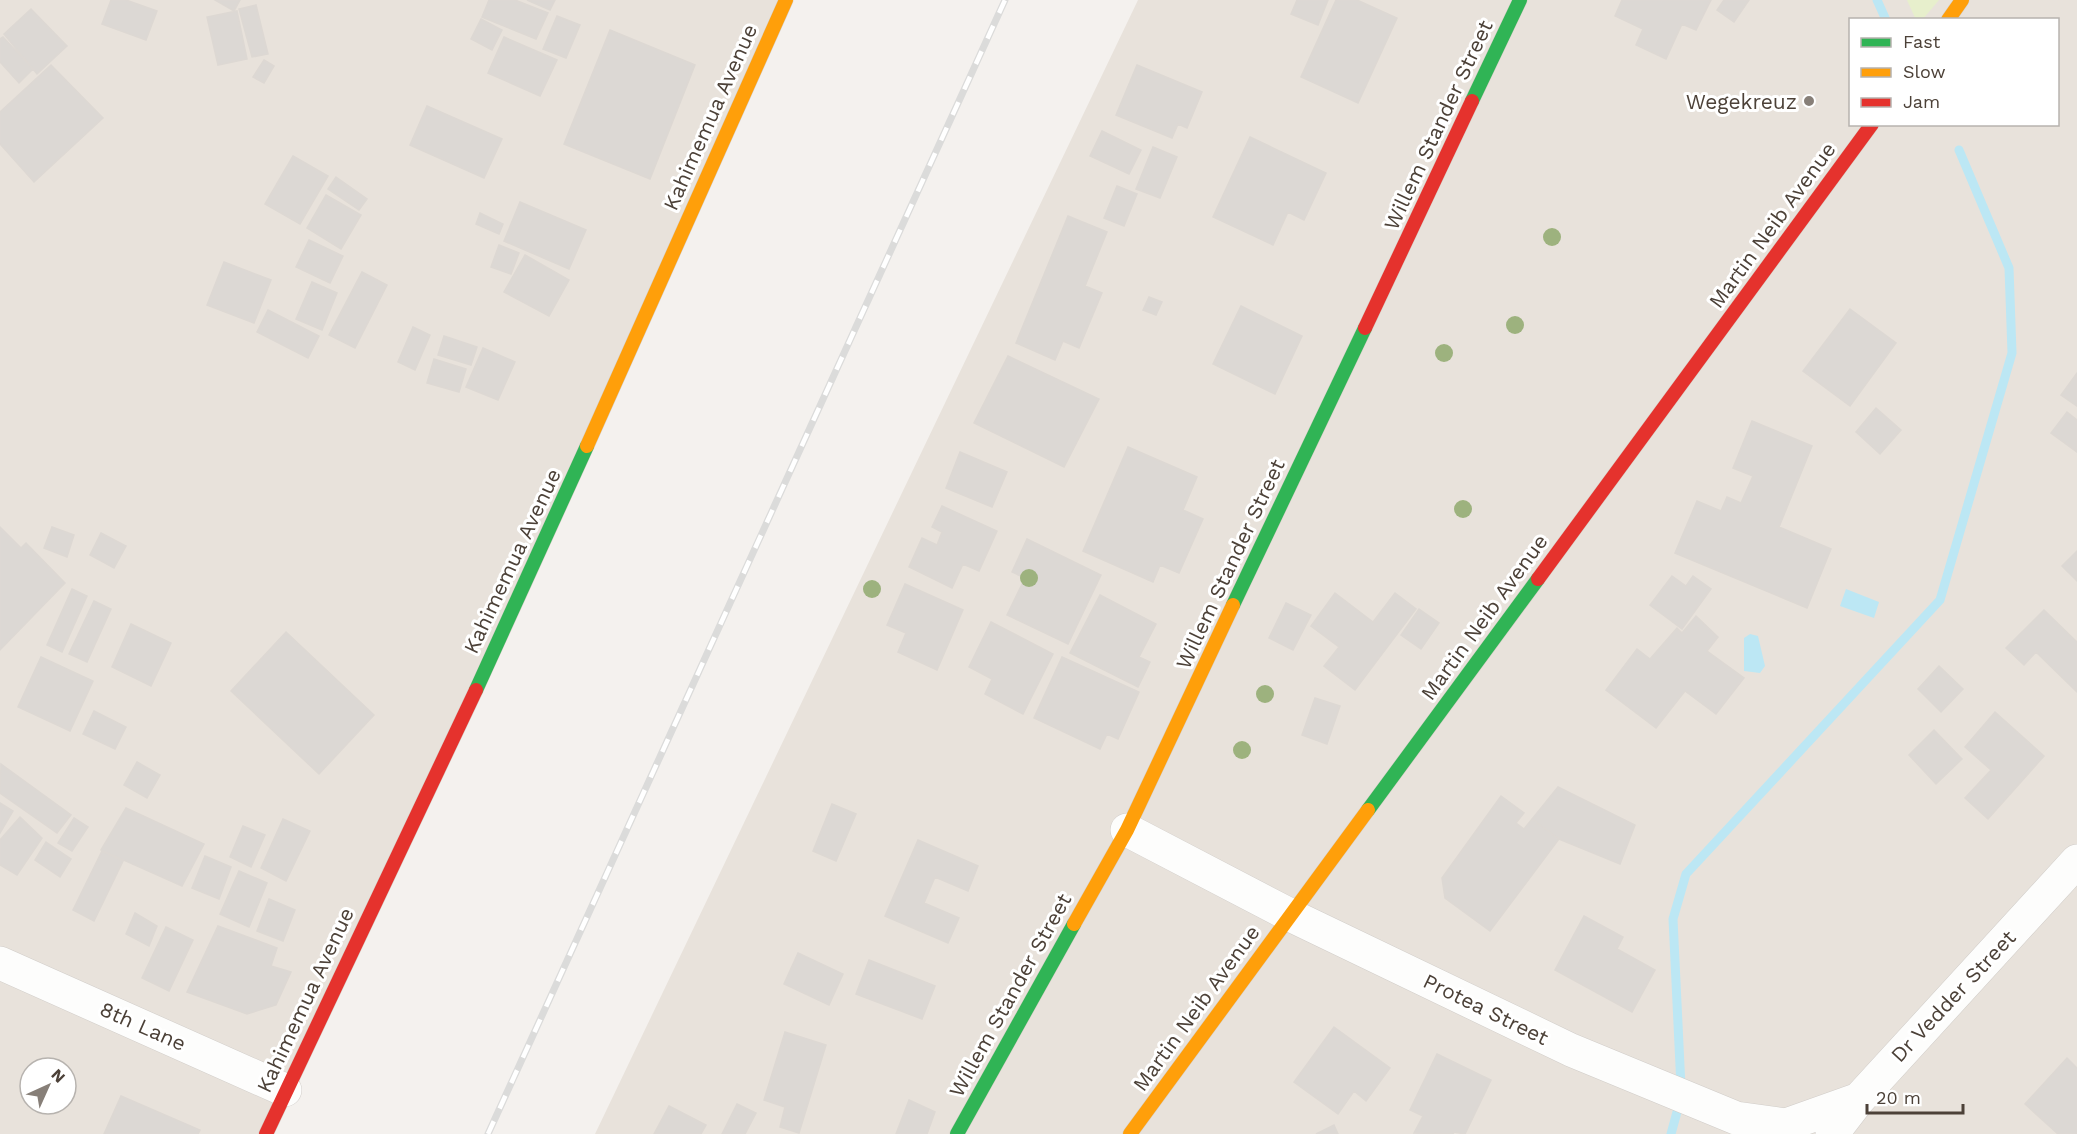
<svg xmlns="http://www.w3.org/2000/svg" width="2077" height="1134" font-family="'Work Sans',sans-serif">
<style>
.residential{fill:#e8e2db;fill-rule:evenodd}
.green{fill:#e7efcc}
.water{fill:#bce7f4}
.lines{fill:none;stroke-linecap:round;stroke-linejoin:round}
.stream{stroke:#bce7f4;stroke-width:9}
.building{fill:#dcd8d4;stroke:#ddd8d3;stroke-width:1.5}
.street-casing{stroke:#d1cdc9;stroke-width:34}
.fast-casing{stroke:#d5cec6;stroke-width:15}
.slow-casing{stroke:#d5cec6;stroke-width:15}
.jam-casing{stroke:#d5cec6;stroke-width:15}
.street{stroke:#fdfdfc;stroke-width:33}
.fast{stroke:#30b455;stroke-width:14}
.slow{stroke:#ff9f0a;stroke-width:14}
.jam{stroke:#e5322d;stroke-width:14}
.rail-casing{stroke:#dbdbda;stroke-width:7}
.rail{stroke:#fff;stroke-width:4.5;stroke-dasharray:14;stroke-linecap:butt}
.tree{fill:#9db27e}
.poi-dot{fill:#877f78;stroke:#fff;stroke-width:2}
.labels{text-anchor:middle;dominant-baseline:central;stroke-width:6;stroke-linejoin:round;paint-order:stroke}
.poi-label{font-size:21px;fill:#4c4138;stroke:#fff;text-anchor:end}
.street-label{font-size:21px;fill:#4c4138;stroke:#fff}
</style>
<rect width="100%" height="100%" fill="#f4f1ee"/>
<path class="residential" d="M0 0H786L266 1134H0ZM30 1068H66V1104H30Z
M1138 0H2077V1134H595ZM1850 20H2058V124H1850Z"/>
<path class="green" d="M1907 0H1939L1923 19 1916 20Z"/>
<path class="water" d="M1846 589 1879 602 1874 618 1840 606Z
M1750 634 1758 636 1765 666 1760 673 1744 671V638Z"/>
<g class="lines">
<path class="stream" d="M1877 0 1886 20
M1681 1087 1673 919 1686 874 1940 600 2012 353 2009 268 1959 150
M1671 1134 1680 1101"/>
</g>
<path class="building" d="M111 0H126L157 11 146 40 102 24Z
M215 0H240L234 11Z
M489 0H515L548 13 536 39 482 17Z
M527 0H555L550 10Z
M1297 0H1328L1318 25 1291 14Z
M1336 0H1357L1397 18 1358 103 1301 77Z
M1622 0H1711L1696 30 1682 24 1666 59 1636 45 1643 29 1615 16Z
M1724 0H1749L1734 22 1717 10Z
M256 5 268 54 252 57 239 9Z
M31 9 67 46 37 74 4 34Z
M237 11 247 59 218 65 207 17Z
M557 16 580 25 566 58 543 49Z
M481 19 502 30 492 50 471 39Z
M610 30 695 65 650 179 564 144Z
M3 37 33 69 19 83 0 62V39Z
M504 37 557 60 540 96 488 73Z
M264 60 274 66 264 83 253 77Z
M51 65 103 118 34 182 0 144V112Z
M1137 65 1202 92 1187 128 1178 124 1172 138 1116 115Z
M427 106 502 139 484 178 410 145Z
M1102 131 1141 150 1129 174 1090 156Z
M1250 137 1326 173 1304 220 1288 212 1273 245 1213 217Z
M1153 147 1177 157 1160 198 1136 189Z
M293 156 328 176 300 224 265 204Z
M336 177 367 199 359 210 328 189Z
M1117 186 1137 194 1124 226 1104 218Z
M326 195 361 215 341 249 307 228Z
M520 202 586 230 569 269 504 241Z
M480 213 503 224 499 234 476 224Z
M1068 216 1107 232 1085 286 1102 293 1079 348 1063 341 1055 360 1016 343Z
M309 240 343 256 330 283 296 267Z
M499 245 519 253 511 274 491 267Z
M525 255 569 280 549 316 504 292Z
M224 262 271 280 254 323 207 305Z
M362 272 387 285 355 348 329 335Z
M312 282 337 293 322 330 296 319Z
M1149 297 1162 302 1156 315 1143 310Z
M1241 306 1302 336 1275 394 1213 364Z
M1850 309 1896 343 1850 406 1803 371Z
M268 310 319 336 308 358 257 332Z
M413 327 430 335 415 370 398 362Z
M444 336 477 347 471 365 438 355Z
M483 348 515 362 498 400 466 387Z
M1008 356 1099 399 1064 467 974 423Z
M434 359 466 369 459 392 427 383Z
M2077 373V406L2061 395Z
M1876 408 1901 430 1880 454 1856 432Z
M2067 412 2077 420V452L2051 433Z
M1752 421 1812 446 1779 527 1831 549 1807 608 1675 553 1697 501 1721 511 1727 497 1741 503 1753 476 1733 468Z
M1128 447 1197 477 1183 510 1203 519 1179 573 1160 565 1153 582 1083 551Z
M960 452 1007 472 992 507 946 488Z
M942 506 997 531 979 571 963 564 952 588 909 567 922 538 937 545 942 532 932 527Z
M0 527 21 548 26 543 65 583 0 650Z
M52 527 74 535 67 557 44 548Z
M101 533 126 546 114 568 90 555Z
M1027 539 1101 575 1068 644 1007 615 1025 578 1012 572Z
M2077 551V581L2062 566Z
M1672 576 1686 586 1693 576 1711 589 1682 629 1650 605Z
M905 584 963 610 937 670 898 652 906 633 887 625Z
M72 589 87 596 62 652 47 645Z
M1335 593 1373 622 1395 593 1416 609 1355 690 1324 666 1339 647 1311 626Z
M1100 595 1156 624 1139 657 1150 662 1138 687 1070 653Z
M94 601 111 609 87 662 69 654Z
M1286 603 1311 615 1293 650 1269 638Z
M1419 609 1439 623 1421 649 1401 635Z
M2044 610 2077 642V692L2036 652 2024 665 2006 648Z
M1696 616 1718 637 1707 651 1744 678 1716 714 1685 691 1656 728 1606 690 1637 649 1650 659 1677 628 1682 633Z
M991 622 1053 654 1023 714 985 694 992 679 969 667Z
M131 624 171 643 151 686 112 667Z
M286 632 374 715 319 774 231 691Z
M41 657 93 681 70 731 18 707Z
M1062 657 1139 692 1118 739 1107 734 1100 749 1034 718Z
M1939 666 1963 689 1941 712 1918 689Z
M1315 698 1340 706 1327 744 1302 735Z
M94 711 126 727 115 749 83 734Z
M1995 712 2044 756 1988 819 1965 798 1991 770 1965 747Z
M1934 730 1962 759 1936 784 1909 755Z
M137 762 160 775 147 798 124 785Z
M1 764 71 815 57 833 0 793Z
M1558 787 1635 825 1620 864 1559 839 1532 819Z
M1501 796 1524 813 1516 823 1524 829 1532 819 1559 839 1490 931 1445 898 1442 878Z
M0 803 13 811 0 833Z
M832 804 856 814 836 861 813 851Z
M126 808 204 844 182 886 101 850Z
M20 817 42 838 17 875 0 865V840Z
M74 818 88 827 72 851 58 843Z
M283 819 310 831 286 881 261 868Z
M243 826 265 835 251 867 230 857Z
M918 840 978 866 968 891 935 877 924 903 959 918 948 943 885 916Z
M46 842 71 859 60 877 35 860Z
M102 851 123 861 94 921 73 910Z
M205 856 231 867 219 899 192 888Z
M239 871 267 883 249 927 220 914Z
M269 899 295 910 283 941 257 931Z
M135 913 157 926 149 946 126 934Z
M1584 916 1623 937 1617 949 1655 970 1632 1012 1555 970Z
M218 926 277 948 271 966 291 972 276 1005 247 1014 187 992Z
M166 927 193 940 169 991 142 978Z
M798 953 843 974 829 1005 784 984Z
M869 960 935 986 922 1019 856 994Z
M1334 1027 1390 1068 1366 1101 1354 1091 1338 1114 1294 1082Z
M785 1032 826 1045 799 1133 780 1127 785 1107 764 1100Z
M1437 1054 1491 1080 1465 1134 1454 1132 1453 1134 1414 1133 1423 1116 1410 1110Z
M2067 1058 2077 1068V1134H2058L2025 1104Z
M121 1096 200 1130 198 1134H104Z
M909 1100 935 1112 927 1134H896Z
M737 1104 756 1113 745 1134H722Z
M669 1106 706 1125 701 1134H654Z
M1334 1125 1338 1134H1316Z"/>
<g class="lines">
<g class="street-casing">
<path id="street" d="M1127 830 1290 915 1571 1050 1736 1118 1786 1125 1859 1099
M0 963 285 1090
M1832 1134 1859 1099 2077 861"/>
</g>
<g class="fast-casing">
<path id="fast" d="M1472 101 1520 0
M1233 605 1365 328
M476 690 587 446
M1368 810 1538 579
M957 1134 1074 924"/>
</g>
<g class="slow-casing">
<path id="slow" d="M1948 20 1962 0
M587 446 786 0
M1074 924 1127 830 1233 605
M1130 1134 1368 810"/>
</g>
<g class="jam-casing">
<path id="jam" d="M1365 328 1472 101
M1538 579 1872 124
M266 1134 476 690"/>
</g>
<use href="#street" class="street"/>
<use href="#fast" class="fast"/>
<use href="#slow" class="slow"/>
<use href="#jam" class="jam"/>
<g class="rail-casing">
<path id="rail" d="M488 1134 1005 0"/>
</g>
<use href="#rail" class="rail"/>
</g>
<g class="tree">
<circle cx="1552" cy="237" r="9"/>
<circle cx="1515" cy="325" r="9"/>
<circle cx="1444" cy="353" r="9"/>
<circle cx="1463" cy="509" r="9"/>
<circle cx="1029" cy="578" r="9"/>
<circle cx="872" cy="589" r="9"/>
<circle cx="1265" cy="694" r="9"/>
<circle cx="1242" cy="750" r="9"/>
</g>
<circle class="poi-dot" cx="1809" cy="101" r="6"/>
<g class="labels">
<g class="poi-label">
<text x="1797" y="101">Wegekreuz</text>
</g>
<g class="street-label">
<text transform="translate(710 117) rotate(-66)">Kahimemua Avenue</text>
<text transform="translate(1438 125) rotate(-65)">Willem Stander Street</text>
<text transform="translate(1772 225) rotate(-54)">Martin Neib Avenue</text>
<text transform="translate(512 561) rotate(-65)">Kahimemua Avenue</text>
<text transform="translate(1230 564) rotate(-65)">Willem Stander Street</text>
<text transform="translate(1484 617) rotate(-54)">Martin Neib Avenue</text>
<text transform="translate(1010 995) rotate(-61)">Willem Stander Street</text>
<text transform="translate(1953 996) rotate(-47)">Dr Vedder Street</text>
<text transform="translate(305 1000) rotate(-65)">Kahimemua Avenue</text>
<text transform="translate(1196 1008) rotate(-54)">Martin Neib Avenue</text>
<text transform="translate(1486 1009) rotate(26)">Protea Street</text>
<text transform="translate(143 1026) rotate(24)">8th Lane</text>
</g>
</g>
<rect x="1849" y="18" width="210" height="108" fill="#ffffff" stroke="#b7b3af" stroke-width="1.5"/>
<rect x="1861" y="38" width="30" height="9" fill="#30b455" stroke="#b7b3af" stroke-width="1.5"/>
<text x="1903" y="48" font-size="18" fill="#4c4138">Fast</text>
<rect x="1861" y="68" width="30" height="9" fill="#ff9f0a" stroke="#b7b3af" stroke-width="1.5"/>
<text x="1903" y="78" font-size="18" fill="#4c4138">Slow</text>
<rect x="1861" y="98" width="30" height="9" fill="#e5322d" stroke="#b7b3af" stroke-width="1.5"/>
<text x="1903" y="108" font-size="18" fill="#4c4138">Jam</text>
<g transform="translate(48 1086) rotate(45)"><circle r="28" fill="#ffffff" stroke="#b7b3af" stroke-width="1.5"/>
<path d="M0-4.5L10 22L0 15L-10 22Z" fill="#877f78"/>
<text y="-9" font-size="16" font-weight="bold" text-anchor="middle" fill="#4c4138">N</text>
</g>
<path d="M1867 1104v9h96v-9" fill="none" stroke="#4c4138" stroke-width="3"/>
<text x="1876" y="1104" font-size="18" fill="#4c4138" stroke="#ffffff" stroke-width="4.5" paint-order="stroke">20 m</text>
</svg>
